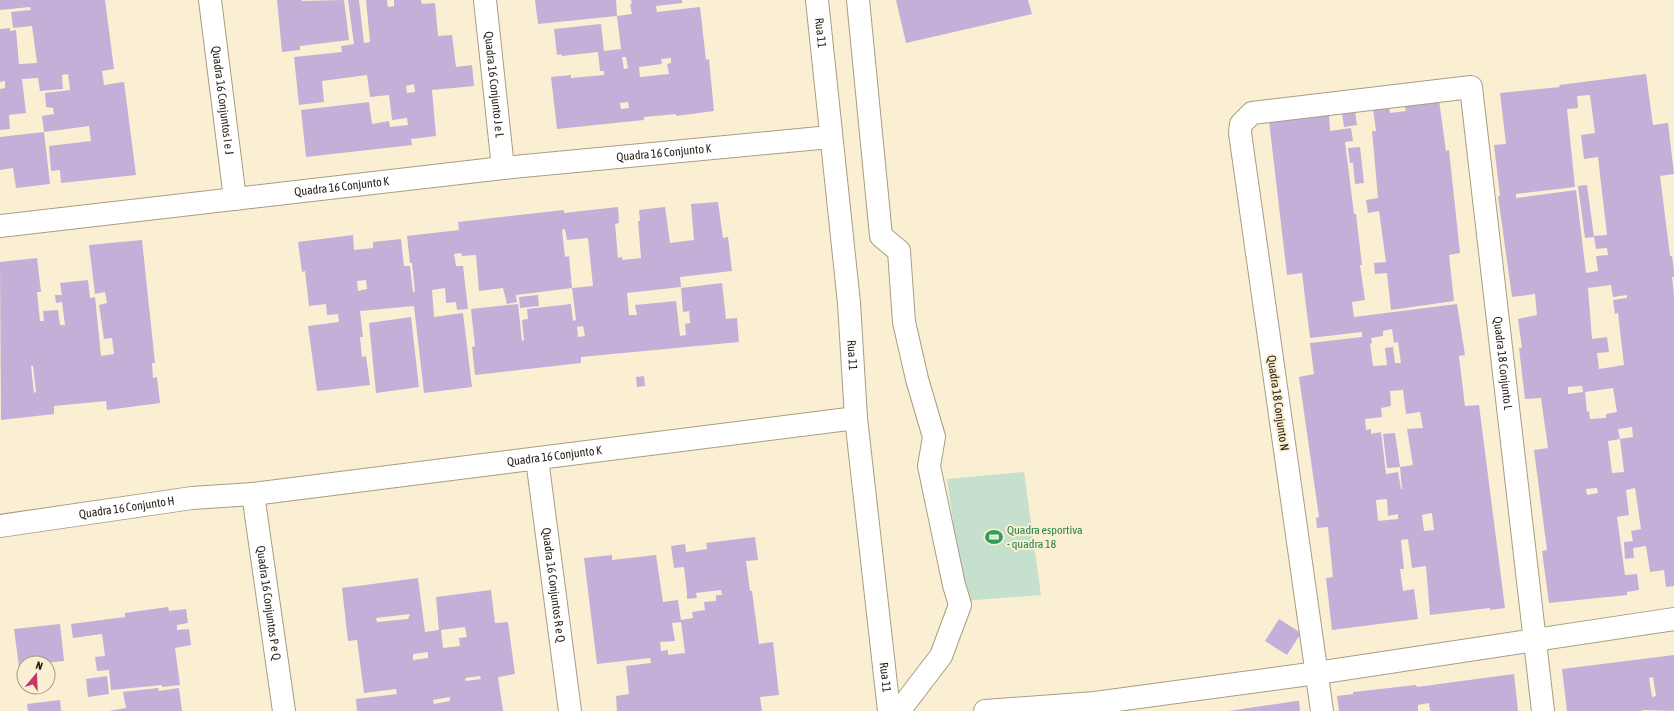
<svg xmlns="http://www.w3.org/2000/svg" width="1674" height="711" font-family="'Asap Condensed',sans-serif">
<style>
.green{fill:#c6e0ce}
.building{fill:#c3afd7;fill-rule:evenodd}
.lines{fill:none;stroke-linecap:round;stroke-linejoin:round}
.minor-casing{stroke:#a89d83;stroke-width:24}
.major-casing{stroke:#a89d83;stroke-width:24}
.minor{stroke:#fff;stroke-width:22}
.major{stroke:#fff;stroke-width:22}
.labels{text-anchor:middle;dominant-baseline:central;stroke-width:4;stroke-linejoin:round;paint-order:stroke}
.street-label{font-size:12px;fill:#241f15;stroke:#fbefd3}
.leisure-label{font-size:12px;fill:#27864d;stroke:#fbefd3;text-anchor:start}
</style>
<rect width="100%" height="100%" fill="#fbefd3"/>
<path class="green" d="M1024 472 1041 595 964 601 947 479Z"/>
<path class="building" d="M0 0H105L114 69 102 71 104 85 124 82 136 175 61 183 60 170 51 171 49 146 91 141 89 126 44 132 42 116 54 114 53 108 46 107 45 93 70 90 68 74 62 75 63 89 40 91 38 78 22 79 26 113 9 115 10 129 0 130V89L5 88V81L0 82V29L10 28V31L16 30 19 64 37 63 32 26 13 28 11 12 31 10 30 7 0 10Z
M277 0H302V1L344 0 349 40 300 46V50L282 52Z
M348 0H359L364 43 370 42 366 0H387L388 7 394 6V0H421L422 4 435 3 438 36 452 35 456 67 472 65 474 86 432 90 436 136 411 139 412 145 306 157 301 110 369 102 372 124 389 121 390 127 408 125 407 118 392 120 389 95 370 97 367 75 322 81 324 102 299 105 294 57 342 52 341 46 354 44ZM414 84 415 92 407 93 406 86Z
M535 0H616L617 16 538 24Z
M631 0H682V3L656 6 657 12 700 7 706 60 709 59 714 111 676 116V114L644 117V120L557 129 551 77 571 75V78L604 75V71H600L598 52 562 56 561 54 557 55 554 29 601 24 604 51 621 49 617 16 632 14 630 4H632ZM622 57H626L628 68 624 69ZM671 58V63L667 64 669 74 640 77 639 67 662 64 661 59ZM628 102 629 108 621 109 620 103Z
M896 0H1028L1032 14 906 43Z
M1646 74 1653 125 1668 123 1674 174 1660 176 1670 256H1672L1674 270V277H1672L1674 295V586L1666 587 1664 570 1650 572 1646 546 1633 548 1634 558 1625 559 1624 542 1633 541 1631 531 1641 529 1635 488 1626 490 1629 515 1617 517 1625 575 1637 574 1639 590 1627 592V595L1549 603 1542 551 1547 550 1534 450 1548 448 1541 398 1525 399 1519 348H1522L1518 319 1537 315 1535 294 1512 297 1498 196H1500L1494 145 1506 144 1500 93 1560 87 1559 85ZM1590 95 1595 133 1581 135 1584 159 1598 157 1607 235 1594 236 1596 249 1607 248 1608 255 1596 256 1598 271 1586 273 1576 190 1516 198V194L1575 187 1567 109 1578 108 1577 96ZM1611 285 1613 297 1627 295V298L1613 300 1615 314 1618 313 1624 365 1599 369 1597 353 1609 352 1607 337 1592 339 1588 288ZM1582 386 1583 392 1568 394V387ZM1613 388 1617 412 1606 414V418L1590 419 1589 411 1587 412 1585 392ZM1632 427 1633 437 1620 439 1624 472 1612 473 1608 441 1620 439 1618 429ZM1597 488 1598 493 1587 495 1586 489Z
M1439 100 1446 151 1449 150 1460 253 1449 255 1454 301 1391 310 1387 273 1375 274 1374 263 1386 262 1379 211 1368 213 1366 200 1378 198 1372 131H1376L1373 109 1389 107 1390 113 1406 111 1404 105Z
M1355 111 1357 125 1344 127 1342 113Z
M1329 114 1330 131 1351 128 1353 141 1345 142 1354 214H1356L1362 265H1360L1365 300 1352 302 1354 317 1457 304 1465 355 1459 356V357L1465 406 1479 405 1505 608 1490 610V608L1430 615 1426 566 1412 568 1408 539 1401 540 1404 569H1400L1403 591 1414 589 1418 619 1332 630 1326 578 1333 577 1328 527 1317 528 1316 518 1319 517 1299 377 1314 374 1310 343 1362 337V332L1310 338 1302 273 1287 275 1269 121ZM1392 329 1394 343 1398 342 1401 363H1395L1393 347 1385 348 1387 365 1373 366 1370 344 1372 343 1371 338 1383 336V331ZM1403 390 1406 414 1420 412 1423 428 1407 429 1413 465 1400 467 1402 489H1401L1398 472 1386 474 1381 432 1371 434V429L1366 430 1365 419 1382 417 1381 408 1391 406 1390 391ZM1387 499 1388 516 1398 514V519L1378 521 1376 500ZM1432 513 1434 530 1424 531 1422 515Z
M44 132 50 184 16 188 13 168 0 170V137Z
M1360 147 1364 183 1355 184 1353 163H1350L1348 148Z
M1587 185 1594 237 1585 238 1578 186Z
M718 202 723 238 728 237 732 271 680 277 681 287 627 293 629 315H637L635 305 676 301 680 336 686 335 685 324 690 323 689 311 683 312 681 288 722 283 726 319 737 318 739 342 581 357V363L475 375 472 347 475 346 471 309 518 304 522 341 524 340 522 320 528 319 527 309 571 304 573 321 576 320 572 288 593 286 588 238 567 240 565 229 562 230 565 257 569 256 572 288 516 295 517 302 507 304 503 288 479 291 476 255 462 256 461 253 454 254 456 266H463L468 309 457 310 456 302 446 303 445 288 432 290 434 317 463 313 472 387 424 393 414 306 360 311 363 337H360L362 357 366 356 370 385 317 391 308 326 339 322 338 314 327 315 326 304 309 306 305 271 302 272 298 242 353 235 354 250 373 248V242L401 239 404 266H410L413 292H415L412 263H410L407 236 459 230 458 222 564 210V213L618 207 619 223 615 224 618 258 622 257 623 260 641 258 638 221H640L639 210 665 207 670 243 694 240 691 204ZM366 280 367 289 358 291 357 281ZM583 326 585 336 578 337 577 327Z
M142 240 155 363H152L153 378 157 377 160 403 107 410 106 401 54 406V414L1 420 0 262 37 258 41 292H37L40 321H44L43 311 58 310 60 325H65L62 302 56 303 55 295H62L60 283 88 280 90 298 95 297 101 356 114 354 112 338 104 339 99 305 107 303 105 292 95 294 89 245ZM31 366H33L36 392 34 393Z
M538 295 539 306 520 308 519 297Z
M411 317 419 387 376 393 369 323Z
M644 376 645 386 637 387 636 377Z
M1395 433 1400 467 1387 468 1383 434Z
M755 537 758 560 746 561 750 591H752L759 644 773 642 779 695 760 697 762 711H617L616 696 629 694 626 666 651 663 650 658 597 664 584 558 612 555V560L656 555 663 602 678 600 681 620 693 618 692 612 705 610 704 602 716 601V595H722L721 590 696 593 697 598 687 599V593L684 567 674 568 671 546 685 544 686 552 707 549 706 543ZM681 622 685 653 668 655V650L661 651 660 642 675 641 672 623Z
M418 578 425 632 439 630 436 597 491 590 495 623 508 622 515 674 498 677 503 711H357L356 699 397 694 396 689 364 693 357 640 348 641 342 588ZM410 614 408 619 377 622 376 618ZM465 627 467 637 459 638 460 646 443 648 441 630ZM428 652V658L413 660V654ZM480 676 481 679 466 681 465 678ZM450 697V701L434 704 433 700Z
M168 607 169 611 186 609 188 623 177 625V630L189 629 191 645 175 648 180 685 162 687V685L111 690 109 670 97 671 95 657 105 656 102 634 73 638 71 624 125 617V613Z
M1279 619 1301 633 1287 655 1265 641Z
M60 624 64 661 44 663H24V666L19 667 14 629Z
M1674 655V711L1642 710V711H1567L1562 669ZM1653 677 1656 696 1652 697 1649 678Z
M1514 674 1518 711H1430L1429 703 1418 705V711H1339L1337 696 1353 694V692L1416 685 1417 687Z
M107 676 109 694 88 697 86 679Z
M158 688 159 691 179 688 182 711H108L126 708 123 692Z
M60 700 61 711H28L27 704Z
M1296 701H1299L1300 711H1229Z"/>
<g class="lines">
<g class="minor-casing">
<g id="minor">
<path id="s1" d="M210 0 235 199"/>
<path id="s2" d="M485 0 503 168"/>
<path d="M858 0 881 236 899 251 904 322 917 379 934 437 929 466 954 585 960 605 941 656 899 711"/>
<path id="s3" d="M0 226 503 168 830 137"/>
<path id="s4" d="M537 459 570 711"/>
<path id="s5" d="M253 494 284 711"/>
<path id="s6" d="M0 526 192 498 253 494 856 418"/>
<path d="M985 711 1095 703 1317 673 1674 619"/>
<path id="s7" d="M1322 711 1240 133 1241 124 1252 113 1471 87 1543 711"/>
</g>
</g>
<g class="major-casing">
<g id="major">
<path id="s8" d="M817 0 849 303 856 418 889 711"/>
</g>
</g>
<use href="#minor" class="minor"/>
<use href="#major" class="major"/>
</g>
<defs>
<g id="stadium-bare" transform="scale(1.38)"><path d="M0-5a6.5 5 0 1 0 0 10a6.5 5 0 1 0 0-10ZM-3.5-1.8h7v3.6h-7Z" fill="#2e9e5b" stroke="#fbefd3" stroke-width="2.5" paint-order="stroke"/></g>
</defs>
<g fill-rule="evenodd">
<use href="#stadium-bare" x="994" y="537"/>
</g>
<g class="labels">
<g class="street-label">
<text stroke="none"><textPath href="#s8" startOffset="33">Rua 11</textPath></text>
<text stroke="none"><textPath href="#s2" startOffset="85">Quadra 16 Conjunto J e L</textPath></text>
<text stroke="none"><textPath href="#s1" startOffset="101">Quadra 16 Conjuntos I e J</textPath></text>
<text stroke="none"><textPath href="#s3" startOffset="668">Quadra 16 Conjunto K</textPath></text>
<text stroke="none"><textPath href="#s3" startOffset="344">Quadra 16 Conjunto K</textPath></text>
<text stroke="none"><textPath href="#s8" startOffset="357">Rua 11</textPath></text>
<text stroke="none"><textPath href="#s7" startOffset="1107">Quadra 18 Conjunto L</textPath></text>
<text transform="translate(1278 403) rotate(82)">Quadra 18 Conjunto N</text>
<text stroke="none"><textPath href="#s6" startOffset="559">Quadra 16 Conjunto K</textPath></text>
<text stroke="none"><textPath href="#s6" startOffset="128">Quadra 16 Conjunto H</textPath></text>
<text stroke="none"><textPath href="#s4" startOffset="127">Quadra 16 Conjuntos R e Q</textPath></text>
<text stroke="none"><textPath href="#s5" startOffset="110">Quadra 16 Conjuntos P e Q</textPath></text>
<text stroke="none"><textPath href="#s8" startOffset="681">Rua 11</textPath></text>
</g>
<g class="leisure-label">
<text x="1007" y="530">Quadra esportiva<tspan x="1007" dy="14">- quadra 18</tspan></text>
</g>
</g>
<g transform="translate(36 675) rotate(19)"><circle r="19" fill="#fbefd3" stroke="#a59c87"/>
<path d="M0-3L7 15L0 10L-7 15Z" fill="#c43766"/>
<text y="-6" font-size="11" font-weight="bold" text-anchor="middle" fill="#241f15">N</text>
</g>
</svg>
